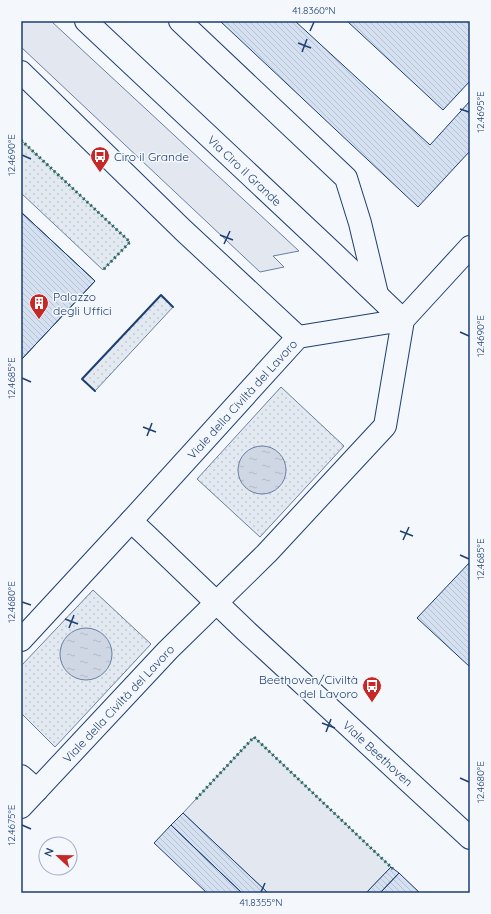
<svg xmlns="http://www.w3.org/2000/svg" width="491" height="914" font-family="Quicksand,sans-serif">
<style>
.grass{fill:url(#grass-dots);stroke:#687fa3}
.parking{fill:#e3e8f0;stroke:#687fa3}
.water{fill:url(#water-ripples);stroke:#687fa3}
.building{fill:url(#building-back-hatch);stroke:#1d3f73}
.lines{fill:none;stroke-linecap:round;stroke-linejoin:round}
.minor-casing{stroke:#1d3f73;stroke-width:24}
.minor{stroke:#f4f7fb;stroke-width:22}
.hedge{stroke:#2c6c60;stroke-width:3;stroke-dasharray:2 3;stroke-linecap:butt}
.wall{stroke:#1d3f73;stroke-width:2}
.ticks{fill:none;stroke:#1d3f73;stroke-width:1.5}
.labels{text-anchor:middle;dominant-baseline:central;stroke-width:3;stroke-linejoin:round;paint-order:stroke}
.poi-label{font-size:12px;fill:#1d3f73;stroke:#f4f7fb;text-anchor:start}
.street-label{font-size:12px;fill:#1d3f73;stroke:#f4f7fb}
.neatline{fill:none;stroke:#1d3f73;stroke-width:1.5}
.ticks-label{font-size:10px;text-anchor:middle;fill:#1d3f73}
</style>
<defs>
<pattern id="grass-dots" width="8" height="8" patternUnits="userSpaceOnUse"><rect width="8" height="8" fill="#e3e9f0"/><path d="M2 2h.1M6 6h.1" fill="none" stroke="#c2c9d1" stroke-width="1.8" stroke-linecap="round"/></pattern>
<pattern id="water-ripples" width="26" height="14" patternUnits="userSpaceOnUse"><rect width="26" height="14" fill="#cfd7e4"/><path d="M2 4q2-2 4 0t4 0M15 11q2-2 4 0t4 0" fill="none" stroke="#b1bac7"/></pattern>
<pattern id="building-back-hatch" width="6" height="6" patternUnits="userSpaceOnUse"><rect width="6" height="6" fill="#d5e0f0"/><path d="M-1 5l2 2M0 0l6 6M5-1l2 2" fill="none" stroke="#b6c1d1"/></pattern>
</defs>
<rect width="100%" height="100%" fill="#f4f7fb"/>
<path class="grass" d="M21 140 130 242 103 270 21 193Z
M161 295 173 307 95 391 82 379Z
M281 387 344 446 260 537 197 479Z
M93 590 151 644 55 747 21 713V666Z"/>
<path class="parking" d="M21 21H51L299 251 273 256 284 267 260 272 21 47Z
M254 737 391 867 366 893H268L183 813Z"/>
<path class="water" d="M238 470a24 24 0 1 1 48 0a24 24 0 1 1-48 0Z
M60 654a26 26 0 1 1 52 0a26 26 0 1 1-52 0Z"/>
<path class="building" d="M220 21H295L430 145 470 101V151L418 207Z
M347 21H470V81L443 110Z
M21 212 95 281 21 360Z
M21 212 95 281 21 360Z
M470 562V667L417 618Z
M183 813 268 893H242L171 825Z
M171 825 242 893H207L154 843Z
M391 867 399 873 380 893H366Z
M399 873 420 893H380Z"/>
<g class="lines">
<g class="minor-casing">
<g id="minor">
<path id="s1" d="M86 21 332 252 403 320"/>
<path d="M180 21 346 178 360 223 377 294"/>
<path d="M21 72 183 230 298 337"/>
<path id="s2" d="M131 521 146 535 246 631 470 838"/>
<path id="s3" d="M21 640 131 521 298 337 403 320"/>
<path d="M21 776 37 790"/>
<path id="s4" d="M21 807 168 650 267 553 385 426 403 320 470 247"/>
</g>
</g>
<use href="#minor" class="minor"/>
<path class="hedge" d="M21 140 130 242 103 270
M196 799 254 737 393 869"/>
<path class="wall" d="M95 391 82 379 161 295 173 307"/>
</g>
<path class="ticks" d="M310 31 314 22M298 43 311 48M302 52 307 39M460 109 469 112M22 155 31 159M220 235 233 240M224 244 230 231M460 332 469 336M22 378 31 382M143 427 156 432M147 436 152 423M400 531 413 536M403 540 409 527M460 555 469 559M22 602 31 605M65 619 78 624M69 628 74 615M322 723 335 728M326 732 331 719M460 778 469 782M22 825 31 829M261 892 265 883"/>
<defs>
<g id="bus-pin" transform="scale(1)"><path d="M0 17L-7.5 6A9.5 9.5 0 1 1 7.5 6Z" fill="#c62828" stroke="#f4f7fb"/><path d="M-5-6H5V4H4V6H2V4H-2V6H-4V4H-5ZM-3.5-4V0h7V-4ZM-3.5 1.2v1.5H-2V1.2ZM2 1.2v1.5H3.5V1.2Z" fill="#fff"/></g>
<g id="building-pin" transform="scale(1)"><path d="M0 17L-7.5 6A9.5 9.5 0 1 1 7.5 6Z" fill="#c62828" stroke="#f4f7fb"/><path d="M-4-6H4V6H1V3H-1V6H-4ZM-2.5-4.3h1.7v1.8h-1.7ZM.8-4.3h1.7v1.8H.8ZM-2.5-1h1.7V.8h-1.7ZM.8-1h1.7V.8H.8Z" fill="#fff"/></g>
</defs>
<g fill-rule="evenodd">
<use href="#bus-pin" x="100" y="156"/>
<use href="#building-pin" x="39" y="303"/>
<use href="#bus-pin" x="372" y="686"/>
</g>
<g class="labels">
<g class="poi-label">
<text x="114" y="156">Ciro il Grande</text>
<text x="53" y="296">Palazzo<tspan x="53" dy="14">degli Uffici</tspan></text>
<text x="358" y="679" text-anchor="end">Beethoven/Civiltà<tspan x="358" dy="14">del Lavoro</tspan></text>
</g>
<g class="street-label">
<text stroke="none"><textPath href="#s1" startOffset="218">Via Ciro il Grande</textPath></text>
<text stroke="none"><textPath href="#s3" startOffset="327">Viale della Civiltà del Lavoro</textPath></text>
<text stroke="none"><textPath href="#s4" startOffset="142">Viale della Civiltà del Lavoro</textPath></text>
<text stroke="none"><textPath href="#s2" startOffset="339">Viale Beethoven</textPath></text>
</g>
</g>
<rect width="491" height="914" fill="none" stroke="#f4f7fb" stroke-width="44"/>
<g transform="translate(58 856) rotate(292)"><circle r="19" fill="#f4f7fb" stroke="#9eadc5"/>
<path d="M0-3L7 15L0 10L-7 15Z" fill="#c62828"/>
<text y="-6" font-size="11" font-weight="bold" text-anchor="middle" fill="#1d3f73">N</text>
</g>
<rect x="22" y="22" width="447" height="870" class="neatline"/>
<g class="ticks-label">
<text x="314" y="14">41.8360°N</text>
<text transform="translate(480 112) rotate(-90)" y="4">12.4695°E</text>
<text transform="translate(11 155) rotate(-90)" y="4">12.4690°E</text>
<text transform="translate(480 336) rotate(-90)" y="4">12.4690°E</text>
<text transform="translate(11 378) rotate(-90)" y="4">12.4685°E</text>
<text transform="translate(480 559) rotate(-90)" y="4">12.4685°E</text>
<text transform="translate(11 602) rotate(-90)" y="4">12.4680°E</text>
<text transform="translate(480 782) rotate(-90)" y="4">12.4680°E</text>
<text transform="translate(11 825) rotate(-90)" y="4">12.4675°E</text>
<text x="261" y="906">41.8355°N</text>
</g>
</svg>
